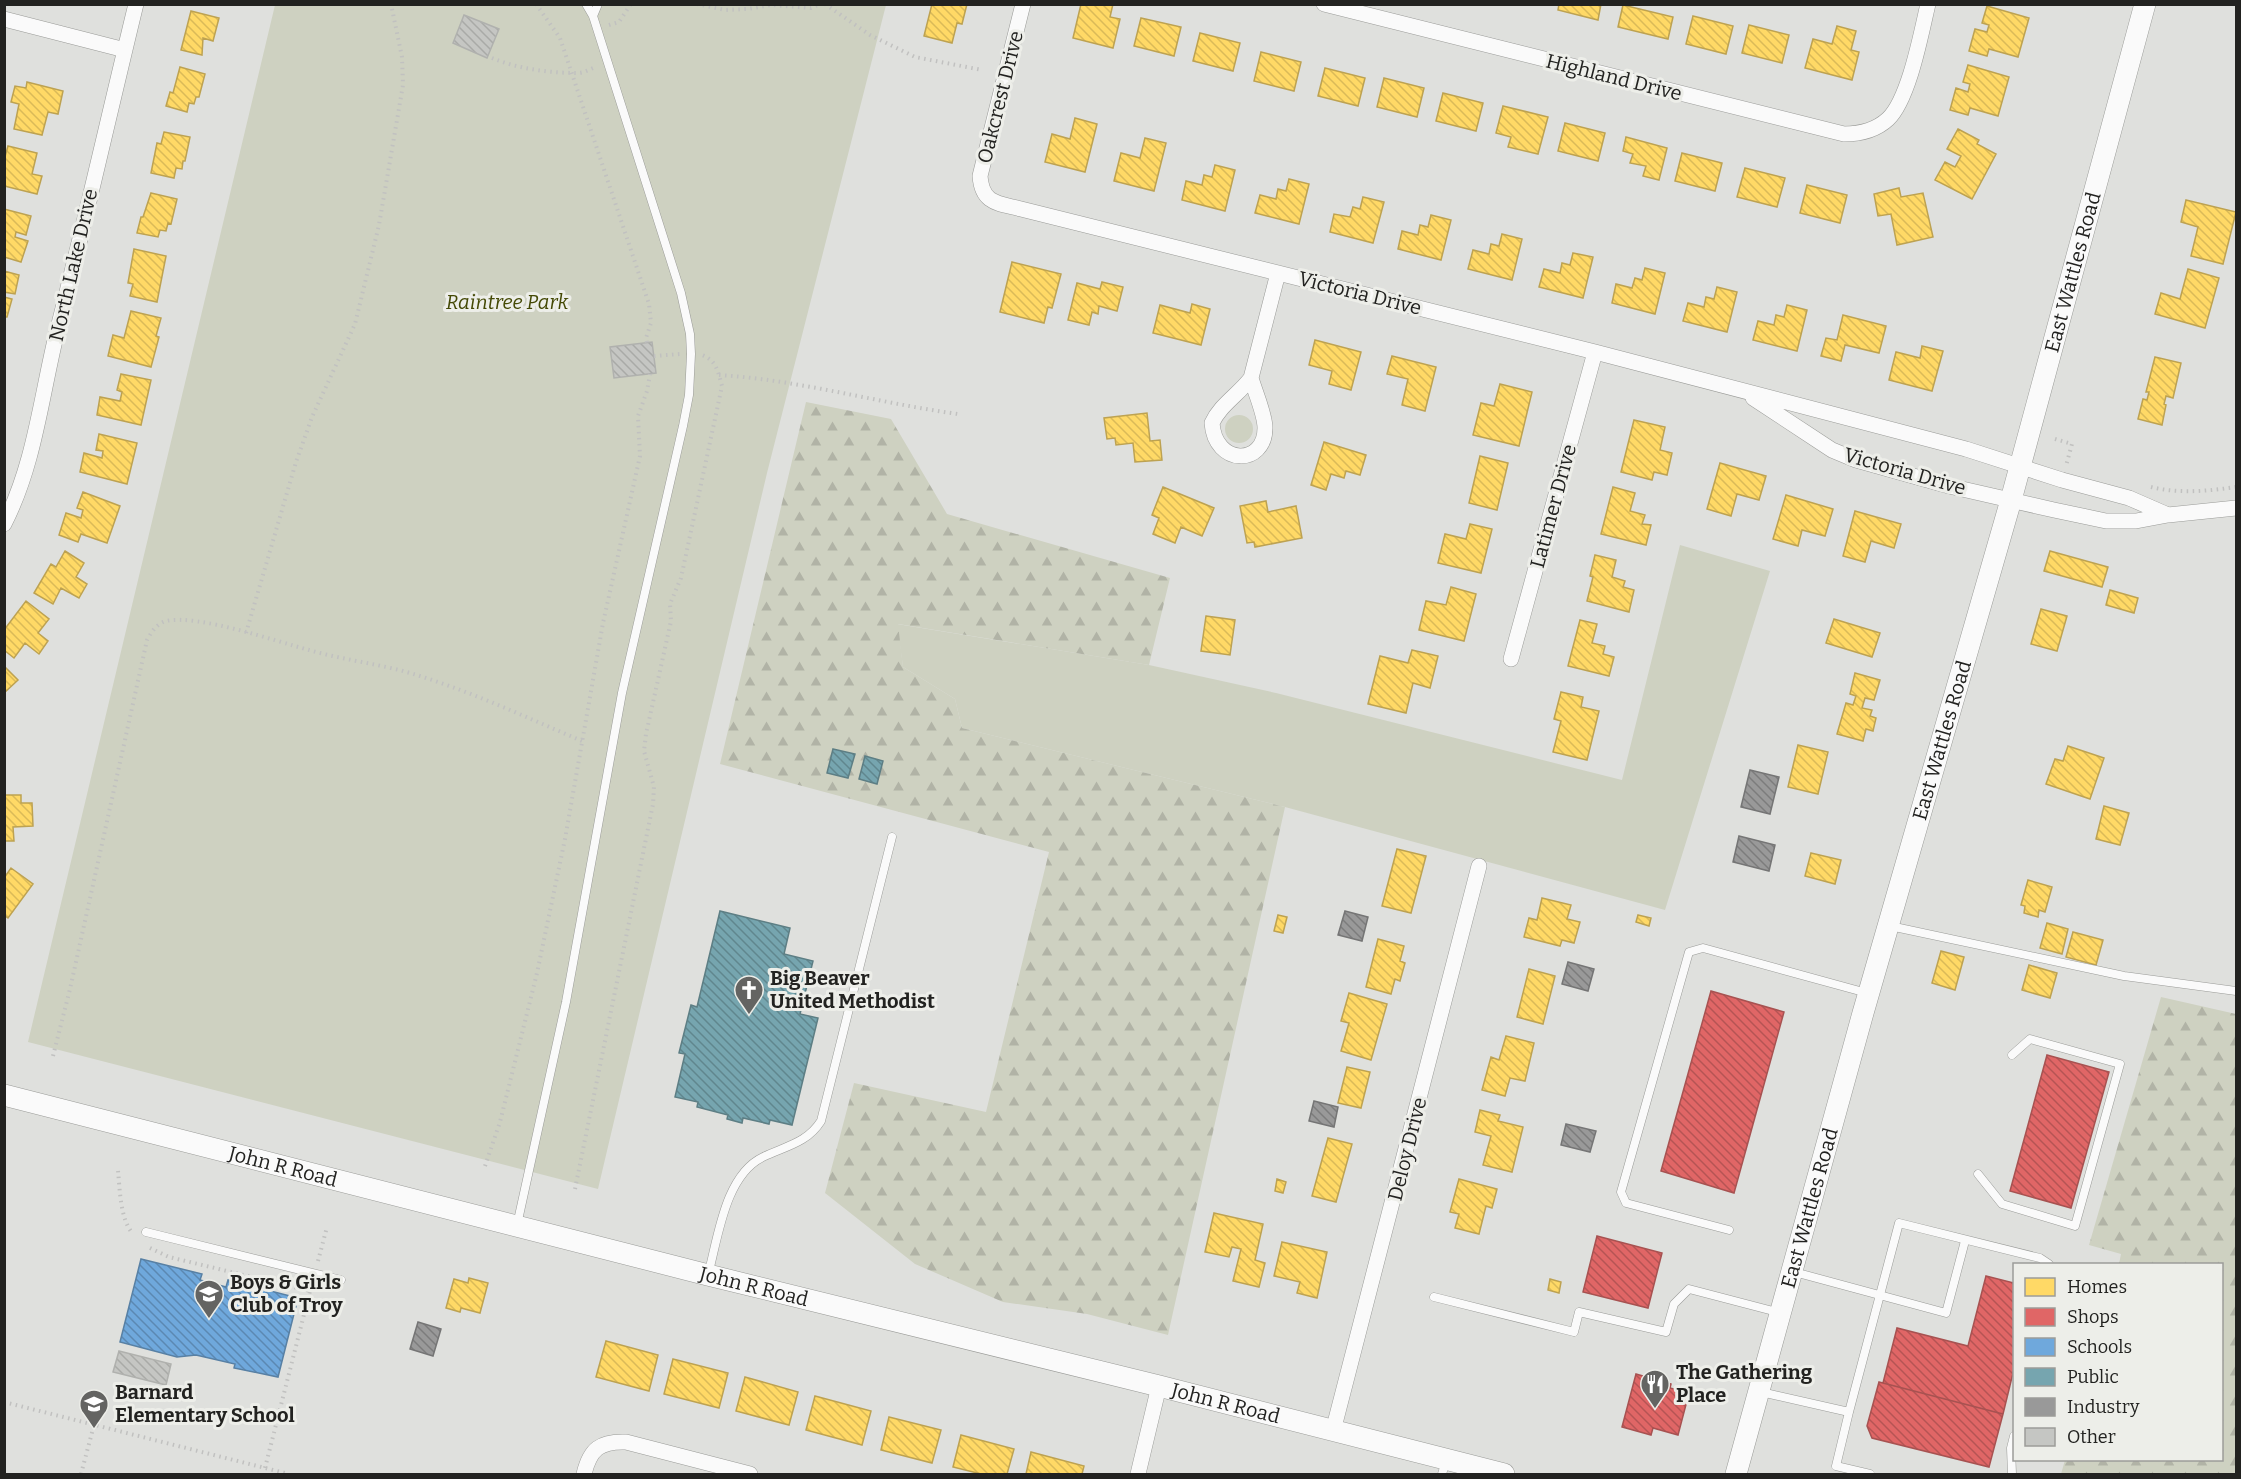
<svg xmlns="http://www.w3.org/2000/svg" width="2241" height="1479" font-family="Bitter,serif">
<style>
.green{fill:#ced1c1}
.forest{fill:url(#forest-firs)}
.homes{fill:url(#homes-back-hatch);stroke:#bda251;stroke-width:1.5}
.shops{fill:url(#shops-back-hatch);stroke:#a75251;stroke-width:1.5}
.schools{fill:url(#schools-back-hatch);stroke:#5880a4;stroke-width:1.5}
.public{fill:url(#public-back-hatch);stroke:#5d7e84;stroke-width:1.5}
.industry{fill:url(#industry-back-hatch);stroke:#757575;stroke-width:1.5}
.building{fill:url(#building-back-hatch);stroke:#b0b1ae;stroke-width:1.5}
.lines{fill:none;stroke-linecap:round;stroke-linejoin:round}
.service-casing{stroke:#9a9b98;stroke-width:9}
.minor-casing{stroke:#9a9b98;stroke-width:16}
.secondary-casing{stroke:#9a9b98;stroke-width:22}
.path{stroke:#c1c1c0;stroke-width:4;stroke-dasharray:1.5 4.5;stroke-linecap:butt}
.service{stroke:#fafafa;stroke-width:8}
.minor{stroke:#fafafa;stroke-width:15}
.secondary{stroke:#fafafa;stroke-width:21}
.labels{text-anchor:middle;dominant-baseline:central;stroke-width:6;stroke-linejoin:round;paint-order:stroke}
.street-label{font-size:20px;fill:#222220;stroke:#edeee9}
.park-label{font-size:20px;font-style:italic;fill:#444905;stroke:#edeee9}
.poi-label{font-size:20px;font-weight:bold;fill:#222220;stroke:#edeee9;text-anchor:start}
</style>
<defs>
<pattern id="forest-firs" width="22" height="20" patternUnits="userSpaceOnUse" patternTransform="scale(1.5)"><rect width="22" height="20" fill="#ced1c1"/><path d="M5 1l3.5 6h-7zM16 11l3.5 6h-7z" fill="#b1b3a6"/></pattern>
<pattern id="homes-back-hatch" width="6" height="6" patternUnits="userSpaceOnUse" patternTransform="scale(1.5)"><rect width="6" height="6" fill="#ffd966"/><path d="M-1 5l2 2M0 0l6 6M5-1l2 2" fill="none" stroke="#daba58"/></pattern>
<pattern id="shops-back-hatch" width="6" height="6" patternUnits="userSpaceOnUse" patternTransform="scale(1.5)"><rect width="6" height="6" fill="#e06666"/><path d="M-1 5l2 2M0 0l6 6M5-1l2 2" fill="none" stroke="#b55454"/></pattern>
<pattern id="schools-back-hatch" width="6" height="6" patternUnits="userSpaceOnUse" patternTransform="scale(1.5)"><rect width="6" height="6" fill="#6fa8dc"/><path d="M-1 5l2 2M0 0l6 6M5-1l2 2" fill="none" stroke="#5b88b2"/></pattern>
<pattern id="public-back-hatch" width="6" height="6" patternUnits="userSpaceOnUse" patternTransform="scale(1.5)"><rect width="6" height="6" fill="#76a5af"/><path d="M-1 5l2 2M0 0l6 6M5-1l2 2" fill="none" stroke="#60868e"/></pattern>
<pattern id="industry-back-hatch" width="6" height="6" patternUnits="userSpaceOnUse" patternTransform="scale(1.5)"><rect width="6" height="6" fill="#999"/><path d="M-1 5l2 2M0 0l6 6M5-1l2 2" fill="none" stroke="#7c7c7c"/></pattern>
<pattern id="building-back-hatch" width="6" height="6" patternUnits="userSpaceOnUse" patternTransform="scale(1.5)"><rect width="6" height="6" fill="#c5c6c3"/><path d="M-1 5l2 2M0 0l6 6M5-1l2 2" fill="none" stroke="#a9aaa7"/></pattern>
</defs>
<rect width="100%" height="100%" fill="#dfe0dd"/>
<path class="green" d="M275 5H886L767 473 598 1189 28 1042Z
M1225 429a14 14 0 1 1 28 0a14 14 0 1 1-28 0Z
M1680 545 1770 571 1665 910 1285 807 962 728 955 699 903 667 897 624 1149 665 1276 693 1622 780Z"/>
<path class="forest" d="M806 402 891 419 947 514 1170 578 1149 665 898 624 903 667 955 699 962 728 1285 807 1168 1335 1087 1314 1003 1302 915 1264 825 1193 854 1083 986 1112 1049 852 720 764Z
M2161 997 2236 1014V1474H2061L2065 1460H2222V1264H2119L2121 1254 2089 1245Z"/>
<path class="homes" d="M932 4H967L962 24 957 23 952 43 924 36Z
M1081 4H1113L1110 17 1120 19 1113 48 1073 38Z
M1559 4H1601L1598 20 1558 10Z
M1623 5 1673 17 1668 39 1618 27Z
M1987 6 2029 18 2018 57 1989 49 1987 56 1969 51 1975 29 1987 32 1989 25 1982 23Z
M191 11 219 18 213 41 203 38 202 55 181 50Z
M1693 16 1733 26 1726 54 1686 44Z
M1141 18 1181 27 1174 56 1134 46Z
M1749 25 1789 35 1782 63 1742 53Z
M1837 26 1856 31 1851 50 1859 52 1852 80 1805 68 1813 39 1832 44Z
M1200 33 1240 43 1233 71 1193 61Z
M1261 52 1301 62 1294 91 1254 81Z
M1968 65 2009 77 1998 116 1970 108 1968 115 1950 110 1956 88 1968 92 1970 84 1963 82Z
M180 67 205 74 199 97H196L194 104 189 103 187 112 166 106 170 92 173 93Z
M1325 68 1365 78 1358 106 1318 96Z
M1384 78 1424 88 1417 117 1377 107Z
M27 82 63 91 58 114 48 112 42 135 14 129 19 104 11 102 15 86 26 88Z
M1443 93 1483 103 1476 131 1436 121Z
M1503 106 1548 117 1538 154 1508 147 1511 137 1496 133Z
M1075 118 1097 124 1085 172 1045 162 1052 134 1070 139Z
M1565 123 1605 133 1598 161 1558 151Z
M1958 129 1979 140 1977 144 1996 154 1972 199 1935 180 1945 162 1955 167 1961 156 1947 149Z
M164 132 190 137 185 161H183L182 169 176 168 174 178 151 173 157 143 161 144Z
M1626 137 1667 148 1659 180 1643 176 1646 166 1630 163 1633 154 1623 151Z
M1145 138 1166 143 1154 191 1114 181 1121 153 1140 158Z
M8 146 37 153 32 174 42 176 37 194 4 186V160Z
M1682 153 1722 163 1715 191 1675 181Z
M1215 165 1235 170 1225 211 1182 200 1186 181 1202 185 1204 175 1212 177Z
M1745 168 1785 178 1777 207 1737 197Z
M1289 179 1309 184 1299 224 1255 213 1260 195 1276 199 1278 189 1286 191Z
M1807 185 1847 195 1840 223 1800 213Z
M1899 188 1901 197 1923 193 1933 237 1897 245 1891 214 1878 216 1874 194Z
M151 193 177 199 171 224 168 223 166 231 160 230 158 237 137 233 141 217H143Z
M1363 197 1384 202 1373 243 1330 232 1334 214 1350 217 1353 207 1360 209Z
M2186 200 2236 212 2223 264 2191 256 2198 227 2181 222Z
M4 209 31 216 26 235 16 232 15 237 28 241 21 262 4 257Z
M1431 215 1451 220 1441 260 1398 249 1402 231 1418 235 1420 225 1428 227Z
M1502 234 1522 239 1512 280 1468 269 1473 250 1489 254 1491 244 1499 246Z
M134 249 166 256 157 302 130 296 133 284 128 283Z
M1573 253 1593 257 1583 298 1539 287 1544 269 1560 273 1562 263 1570 265Z
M1012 262 1061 274 1052 308 1048 307 1044 323 1000 312Z
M1645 268 1665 273 1655 314 1612 303 1616 284 1632 288 1635 278 1642 280Z
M2188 269 2219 278 2205 328 2155 314 2161 293 2180 299Z
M4 271 19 275 15 294 4 292Z
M1102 282 1123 287 1117 311 1099 306 1098 314 1092 312 1089 325 1068 320 1077 283 1100 289Z
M1717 287 1737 292 1727 332 1683 321 1688 303 1704 307 1706 297 1714 299Z
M4 297 12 299 7 317H4Z
M1192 304 1210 309 1201 345 1153 333 1160 305 1190 313Z
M1787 305 1807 310 1797 351 1753 340 1758 321 1774 325 1776 315 1784 317Z
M131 311 161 318 156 336 159 337 151 367 108 356 113 335 124 338Z
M1843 315 1886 326 1879 353 1845 345 1841 361 1821 356 1826 338 1837 340Z
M1315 340 1361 352 1351 390 1329 384 1332 371 1309 365Z
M1922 346 1943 351 1932 391 1889 380 1896 352 1920 358Z
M1392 356 1436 367 1425 411 1402 405 1408 379 1387 374Z
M2155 357 2181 363 2173 398 2166 396 2164 404 2166 405 2162 425 2138 419 2143 399 2147 400 2149 392H2146Z
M121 374 151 380 141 425 97 415 100 397 120 401 122 392 117 390Z
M1500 384 1532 392 1519 446 1473 435 1481 403 1494 406Z
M1147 413 1150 441 1160 440 1162 460 1135 462 1133 443 1116 445 1115 438 1107 439 1104 418Z
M1634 420 1665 427 1660 450 1672 453 1667 475 1654 472 1652 480 1621 472Z
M99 434 137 443 127 484 80 472 84 453 102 458 103 451 96 450Z
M1324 442 1366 455 1360 475 1346 471 1344 478 1331 474 1326 490 1311 485Z
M1480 456 1508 463 1497 510 1469 503Z
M1720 463 1766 476 1759 500 1737 494 1731 516 1707 509Z
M1163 487 1214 508 1202 536 1181 527 1175 543 1153 534 1159 518 1152 515Z
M1613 487 1635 493 1630 511 1645 515 1642 524 1651 525 1646 545 1601 534Z
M83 492 120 506 107 543 81 534 78 542 59 535 66 513 81 518 83 510 77 508Z
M1786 495 1833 509 1825 536 1802 530 1798 546 1773 539Z
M1266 501 1268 512 1296 506 1302 538 1255 547 1254 542 1247 543 1240 506Z
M1855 511 1901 524 1894 548 1871 541 1865 562 1843 556Z
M1470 524 1492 529 1481 573 1438 563 1445 534 1466 539Z
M65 551 84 563 76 577 87 584 79 598 61 588 53 604 34 593 51 564 56 567Z
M2050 551 2108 567 2102 587 2044 571Z
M1595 555 1616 560 1612 577 1625 581 1623 587 1634 590 1629 612 1587 601 1593 577 1590 576Z
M1451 587 1476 594 1464 641 1419 630 1426 601 1446 605Z
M2110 590 2138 598 2134 613 2106 605Z
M26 601 49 619 38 633 48 641 39 654 25 643 14 658 4 650V630Z
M2041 609 2067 616 2057 651 2031 644Z
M1206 616 1235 620 1230 655 1201 651Z
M1834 619 1880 633 1872 657 1826 643Z
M1580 620 1597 624 1592 643 1605 646 1603 654 1614 657 1609 676 1568 666Z
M1412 650 1438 656 1430 688 1413 683 1406 713 1368 704 1380 656 1408 663Z
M4 666 18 680 4 693Z
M1855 673 1880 680 1874 700 1865 698 1862 708 1872 710 1870 716 1876 718 1873 731 1866 729 1863 741 1837 734 1846 703 1853 705 1856 696 1850 694Z
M1561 692 1583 697 1581 707 1599 711 1587 760 1553 752 1561 721 1554 719Z
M1798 745 1828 752 1818 794 1788 787Z
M2068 746 2104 758 2090 799 2046 784 2055 759 2063 761Z
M4 795H21V803H32L33 826 13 827 14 841H4Z
M2104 806 2129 813 2120 845 2096 839Z
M1397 849 1426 856 1411 913 1382 906Z
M1811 853 1841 860 1835 884 1805 876Z
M11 868 33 884 8 918 4 915V878Z
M2028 880 2052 887 2045 912 2039 910 2038 917 2024 913 2025 906 2021 905Z
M1542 898 1571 905 1567 919 1580 922 1574 943 1562 940 1560 946 1524 937 1529 918 1537 920Z
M1278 915 1287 917 1283 933 1274 931Z
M1638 915 1651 918 1649 926 1636 922Z
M2047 923 2068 929 2062 954 2040 948Z
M2073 932 2103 940 2096 965 2066 957Z
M1378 939 1404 946 1400 961 1405 963 1400 981 1395 979 1391 994 1366 987Z
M1941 951 1964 957 1955 990 1932 983Z
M2029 965 2057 973 2050 998 2022 990Z
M1529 969 1555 976 1543 1024 1517 1017Z
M1349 993 1387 1004 1371 1060 1341 1051 1349 1023 1341 1021Z
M1506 1036 1534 1043 1525 1081 1510 1078 1505 1096 1482 1090 1491 1057 1499 1060Z
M1347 1067 1370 1072 1361 1108 1338 1103Z
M1480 1110 1500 1115 1498 1121 1523 1127 1512 1172 1483 1165 1491 1136 1475 1132Z
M1328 1138 1352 1144 1336 1202 1312 1196Z
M1277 1179 1286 1182 1283 1193 1275 1191Z
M1459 1179 1497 1189 1492 1208 1486 1206 1479 1234 1455 1228 1459 1214 1450 1212Z
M1214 1213 1263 1224 1255 1260 1265 1263 1259 1287 1233 1281 1241 1249 1232 1247 1229 1257 1205 1252Z
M1282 1242 1327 1252 1317 1298 1297 1293 1300 1282 1274 1276Z
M469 1278 488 1283 480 1313 461 1308 460 1312 446 1308 454 1279 468 1283Z
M1550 1279 1561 1282 1559 1293 1548 1290Z
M606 1341 658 1355 649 1391 596 1377Z
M673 1359 728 1373 719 1408 664 1394Z
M745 1377 798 1392 789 1425 736 1411Z
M815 1396 871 1411 862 1445 806 1430Z
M889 1417 941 1430 932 1463 881 1450Z
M961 1435 1014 1449 1007 1474H981L953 1467Z
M1031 1452 1084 1466 1082 1474H1026Z"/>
<path class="shops" d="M1711 991 1784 1012 1734 1193 1661 1171Z
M2047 1055 2109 1072 2071 1208 2010 1191Z
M1597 1236 1662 1253 1648 1308 1583 1292Z
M1986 1276 2014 1283V1369L2003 1414 1883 1383 1897 1328 1968 1346Z
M1636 1374 1671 1384 1670 1388 1689 1393 1678 1435 1653 1428 1651 1435 1622 1427Z
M1879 1382 2003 1414 1989 1467 1872 1438 1867 1426Z"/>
<path class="schools" d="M141 1259 202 1274 200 1280 226 1287 228 1280 298 1298 278 1377 234 1368 235 1364 196 1355 177 1357 120 1342Z"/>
<path class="public" d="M833 749 855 754 848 778 827 773Z
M865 756 883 761 877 784 859 779Z
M720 911 790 928 784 954 813 961 800 1014 818 1018 792 1125 770 1120 769 1124 743 1118 742 1123 727 1119 728 1115 697 1107 698 1102 675 1097 685 1054 679 1053 691 1005 697 1007Z"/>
<path class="industry" d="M1750 770 1779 777 1770 814 1741 807Z
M1739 836 1775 845 1769 871 1733 862Z
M1345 911 1368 917 1362 941 1338 935Z
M1568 962 1594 969 1588 991 1562 984Z
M1314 1101 1338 1107 1334 1127 1309 1121Z
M1566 1124 1596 1131 1590 1152 1561 1145Z
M418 1322 441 1329 433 1356 410 1349Z"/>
<path class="building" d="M464 15 499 29 487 58 453 43Z
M652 342 656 373 614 378 610 347Z
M119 1351 171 1364 166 1385 113 1372Z"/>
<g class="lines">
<g class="service-casing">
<path id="service" d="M593 16 598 4
M1890 926 2124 976 2236 991
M1978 1174 2002 1204 2075 1226 2120 1064 2030 1039 2012 1055
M517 1225 566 1002 622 693 683 426 689 395 691 354 690 334 681 293 593 16 586 4
M1729 1230 1626 1203 1621 1192 1689 952 1703 948 1867 993
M146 1232 341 1280
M1794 1272 1946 1313 1965 1241
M708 1275C718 1238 725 1175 763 1157 786 1146 807 1143 821 1121L892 837
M1434 1297 1574 1332 1579 1312 1666 1332 1674 1304 1689 1289 1777 1312
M1761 1392 1849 1412 1899 1223 2040 1258 2049 1264
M1849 1412 1836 1466 1870 1474
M1442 1474 1446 1461
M2012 1474 2011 1448 2014 1436"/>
</g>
<g class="minor-casing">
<path id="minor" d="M1023 4 980 176C982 204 998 203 1021 209L1595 352 1966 449 2062 480 2129 498 2168 515
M1324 4 1844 134C1860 134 1875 131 1888 119 1909 99 1921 34 1928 4
M4 19 125 50
M1251 378C1255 392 1265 414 1265 428 1265 466 1215 466 1212 423 1220 405 1239 394 1251 378L1278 273
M1753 398 1832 450 1856 460 1949 486 2054 510 2106 521H2136L2168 515 2236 508
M4 524C34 466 41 398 56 336 84 226 109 115 136 4
M1511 659 1595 352
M1333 1431 1479 866
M584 1474C590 1449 600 1441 626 1442L750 1474
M1138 1474 1159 1386"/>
</g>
<g class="secondary-casing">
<g id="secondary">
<path id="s1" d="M4 1095 708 1275 1159 1386 1504 1474"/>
<path id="s2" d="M1736 1474 1863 1013 2011 500 2145 4"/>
</g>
</g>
<path class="path" d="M536 4 560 38 649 304 651 323 646 338 647 343
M697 4 725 10 747 9 771 5 811 8 820 4
M825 4 870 35 915 57 982 70
M609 25 619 22 631 4
M492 58C518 69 550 73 578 73 584 73 590 69 596 67
M654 356 680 354
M719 375C800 380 878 403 958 414
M2055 439 2072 444 2066 466
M2151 487C2179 494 2209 491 2236 487
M246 633 296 462 312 417 355 324 379 225 403 85 402 57 391 4
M53 1056 70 989 147 640C151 633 156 624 166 621 198 614 275 641 309 650 340 659 372 663 403 671 464 688 523 716 582 741
M485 1166 500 1122 537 973 565 839 603 623 640 456 638 416 647 391 650 374
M118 1171C120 1190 120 1219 133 1234
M575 1189 653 804 654 787 644 751 646 734 671 621 670 604 681 578 722 386C718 372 717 361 702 355
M150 1248 169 1257 310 1291
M318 1261 327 1227
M4 1402 289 1474
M265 1468 310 1291
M81 1474 94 1425"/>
<use href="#service" class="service"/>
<use href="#minor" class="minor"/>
<use href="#secondary" class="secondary"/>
</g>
<defs>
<g id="church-pin" transform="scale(1.5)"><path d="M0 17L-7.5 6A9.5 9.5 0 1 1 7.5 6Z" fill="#646462" stroke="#edeee9"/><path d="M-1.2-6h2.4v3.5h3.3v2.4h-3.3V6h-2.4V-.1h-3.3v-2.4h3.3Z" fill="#fff"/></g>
<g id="school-pin" transform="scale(1.5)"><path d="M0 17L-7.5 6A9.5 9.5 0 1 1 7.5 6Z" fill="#646462" stroke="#edeee9"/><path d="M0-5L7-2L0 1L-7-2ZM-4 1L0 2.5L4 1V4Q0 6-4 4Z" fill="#fff"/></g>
<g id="restaurant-pin" transform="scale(1.5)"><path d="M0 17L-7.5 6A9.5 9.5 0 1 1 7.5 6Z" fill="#646462" stroke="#edeee9"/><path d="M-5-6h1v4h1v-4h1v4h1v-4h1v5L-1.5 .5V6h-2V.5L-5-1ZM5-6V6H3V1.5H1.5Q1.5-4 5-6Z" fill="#fff"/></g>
</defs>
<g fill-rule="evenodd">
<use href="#church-pin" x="749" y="990"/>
<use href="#school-pin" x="209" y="1294"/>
<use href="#restaurant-pin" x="1655" y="1384"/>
<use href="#school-pin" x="94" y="1404"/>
</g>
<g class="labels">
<g class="street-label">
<text transform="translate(1614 77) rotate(14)">Highland Drive</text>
<text transform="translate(1000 97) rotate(-76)">Oakcrest Drive</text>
<text transform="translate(73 265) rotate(-77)">North Lake Drive</text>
<text stroke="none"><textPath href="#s2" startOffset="1248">East Wattles Road</textPath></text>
<text transform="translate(1360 293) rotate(14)">Victoria Drive</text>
<text transform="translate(1905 471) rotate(16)">Victoria Drive</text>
<text transform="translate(1553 506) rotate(-75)">Latimer Drive</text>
<text stroke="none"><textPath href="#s2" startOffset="762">East Wattles Road</textPath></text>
<text transform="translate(1407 1149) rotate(-76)">Deloy Drive</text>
<text stroke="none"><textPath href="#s1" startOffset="288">John R Road</textPath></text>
<text stroke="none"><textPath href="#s2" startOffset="276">East Wattles Road</textPath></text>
<text stroke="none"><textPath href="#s1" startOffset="774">John R Road</textPath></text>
<text stroke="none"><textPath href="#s1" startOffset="1260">John R Road</textPath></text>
</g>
<g class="park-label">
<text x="507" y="302">Raintree Park</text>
</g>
<g class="poi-label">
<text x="770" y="978">Big Beaver<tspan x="770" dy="23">United Methodist</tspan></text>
<text x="230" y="1282">Boys &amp; Girls<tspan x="230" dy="23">Club of Troy</tspan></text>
<text x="1676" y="1372">The Gathering<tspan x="1676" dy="23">Place</tspan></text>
<text x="115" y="1392">Barnard<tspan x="115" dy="23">Elementary School</tspan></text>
</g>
</g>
<rect width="2241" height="1479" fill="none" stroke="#222220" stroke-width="12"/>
<rect x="2013" y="1263" width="210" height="198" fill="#edeee9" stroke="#9c9c99" stroke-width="1.5"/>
<rect x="2025" y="1278" width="30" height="18" fill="#ffd966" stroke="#9c9c99" stroke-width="1.5"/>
<text x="2067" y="1293" font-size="18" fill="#222220">Homes</text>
<rect x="2025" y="1308" width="30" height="18" fill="#e06666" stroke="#9c9c99" stroke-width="1.5"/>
<text x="2067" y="1323" font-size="18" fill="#222220">Shops</text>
<rect x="2025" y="1338" width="30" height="18" fill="#6fa8dc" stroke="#9c9c99" stroke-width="1.5"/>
<text x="2067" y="1353" font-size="18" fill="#222220">Schools</text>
<rect x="2025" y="1368" width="30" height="18" fill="#76a5af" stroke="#9c9c99" stroke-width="1.5"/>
<text x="2067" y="1383" font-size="18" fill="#222220">Public</text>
<rect x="2025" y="1398" width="30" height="18" fill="#999999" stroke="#9c9c99" stroke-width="1.5"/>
<text x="2067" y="1413" font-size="18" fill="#222220">Industry</text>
<rect x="2025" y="1428" width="30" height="18" fill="#c5c6c3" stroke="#9c9c99" stroke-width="1.5"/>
<text x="2067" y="1443" font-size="18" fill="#222220">Other</text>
</svg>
